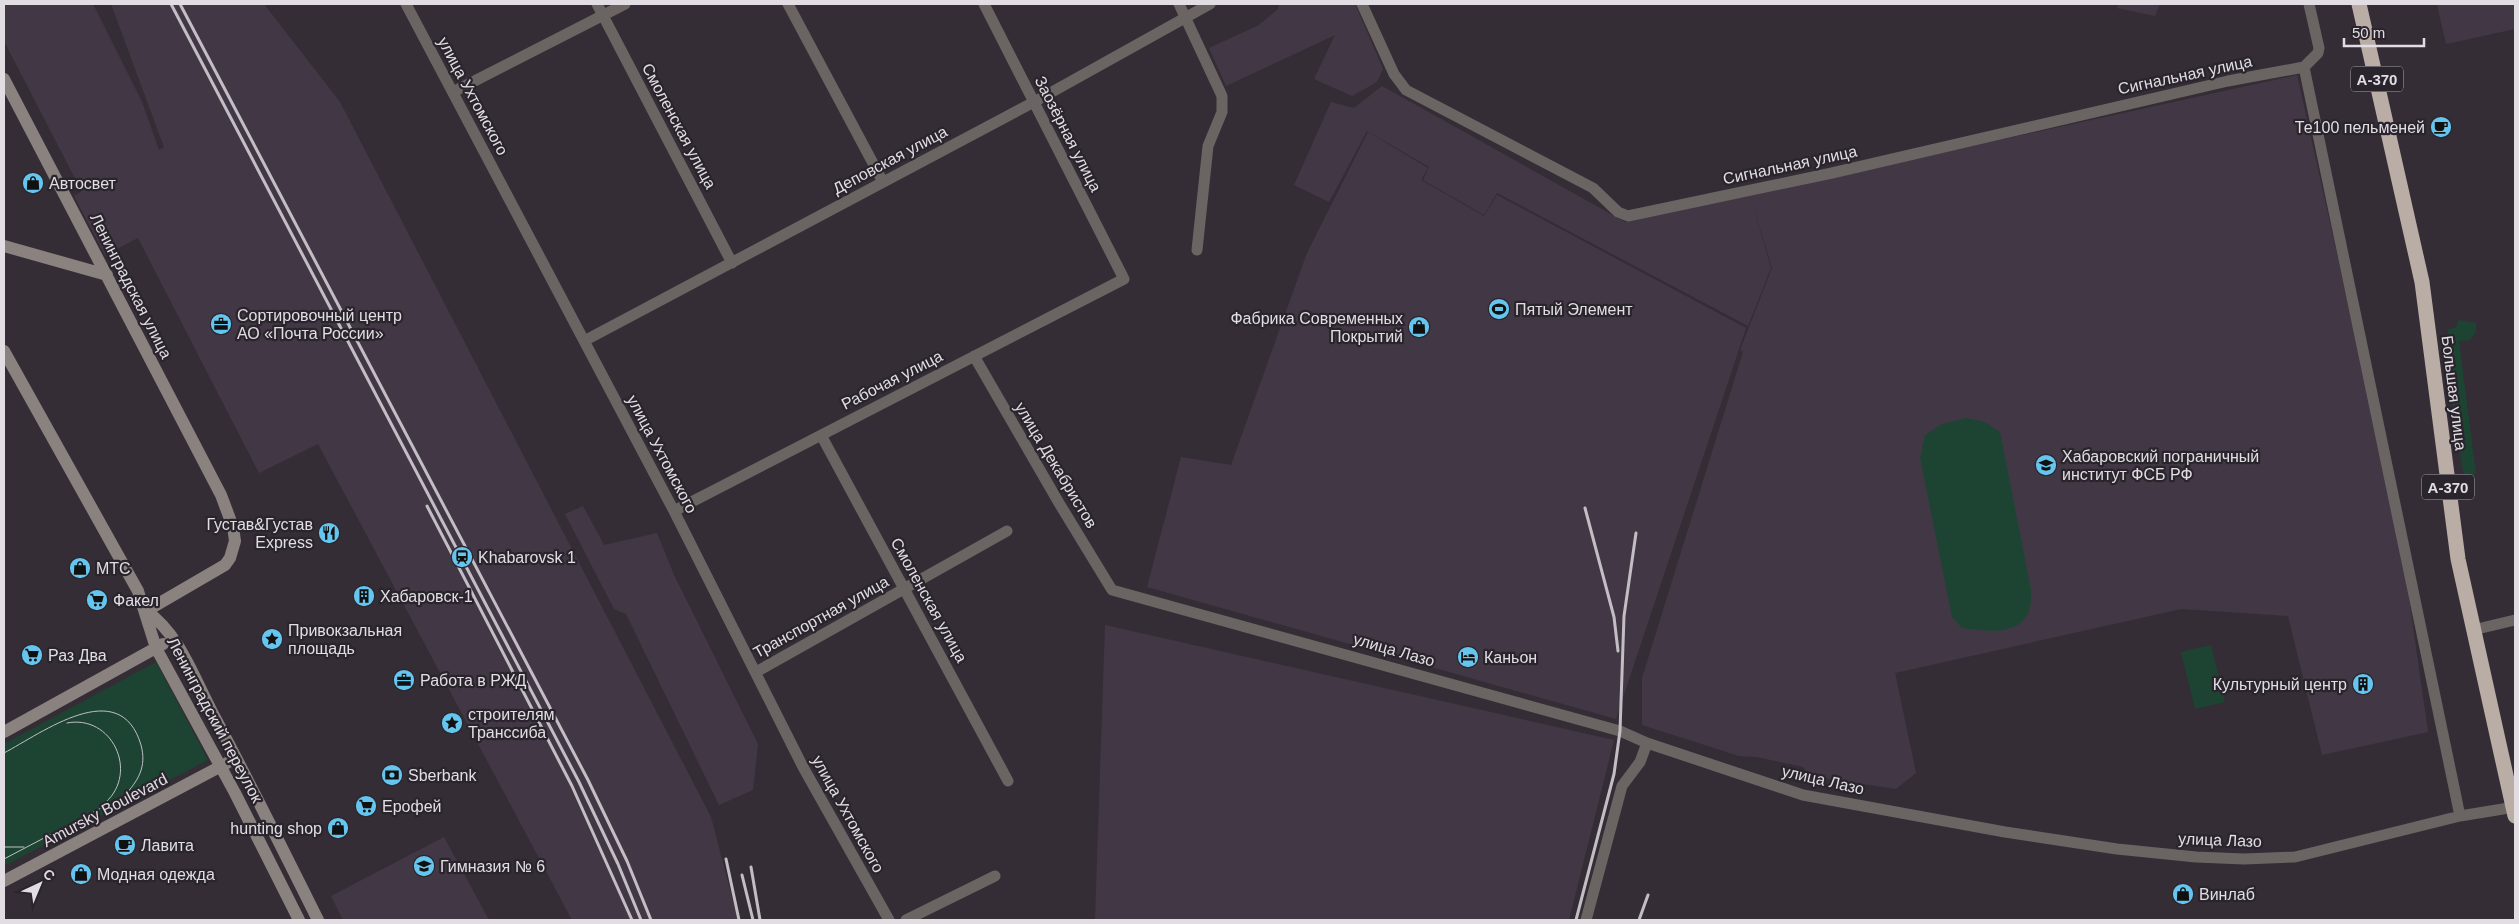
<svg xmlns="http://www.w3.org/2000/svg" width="2519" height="924" font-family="Arial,sans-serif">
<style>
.built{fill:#423845}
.green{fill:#1d4432}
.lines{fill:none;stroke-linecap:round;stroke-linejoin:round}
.street{stroke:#6a6562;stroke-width:11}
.secondary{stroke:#8a827e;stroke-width:12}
.highway{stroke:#b9ada6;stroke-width:15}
.tram{stroke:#c2bec4;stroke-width:1}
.rail{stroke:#c2bec4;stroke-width:3}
.labels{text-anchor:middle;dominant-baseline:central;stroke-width:4.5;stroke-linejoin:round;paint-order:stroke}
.shield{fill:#2a242c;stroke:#aaa6ac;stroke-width:1}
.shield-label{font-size:15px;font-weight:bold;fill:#e1dde3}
.street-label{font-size:16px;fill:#e1dde3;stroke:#2a242c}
.poi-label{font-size:16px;fill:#e1dde3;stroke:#2a242c;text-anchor:start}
</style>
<rect width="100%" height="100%" fill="#342d36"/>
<path class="built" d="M4 4H93L142 102 159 150 164 147 111 4H264L340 102 711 817 738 920H572L318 444 259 473 138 238 105 255 74 196 81 192 80 188 4 41Z
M1279 4H1355L1383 69 1377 82 1352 96 1314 79 1335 35 1226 86 1209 48 1259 25 1278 9Z
M2119 4H2160L2155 16 2117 8Z
M2437 4H2515V29L2446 44Z
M2297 75 2400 536 2428 732 2322 755 2288 616 2181 609 1895 673 1916 773 1896 789 1810 776 1803 767 1757 757 1739 756 1642 725V678L1743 352 1740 350 1772 268 1752 202 1771 268 1748 326 1497 193 1484 215 1423 180 1429 167 1367 131 1329 202 1294 185 1331 102 1354 108 1382 86 1625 222Z
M1368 132 1428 168 1421 180 1484 216 1497 195 1746 328 1616 719 1147 587 1181 457 1231 465 1307 253Z
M583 506 604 545 657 533 674 575 758 744 753 790 719 805 626 614 614 609 565 514Z
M1105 625 1614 740 1569 920H1095Z
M444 837 489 920H343L331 896Z"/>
<path class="green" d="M2459 320 2476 323V332L2470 340 2459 341 2476 473 2465 483 2442 341 2448 338V330L2456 327Z
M1966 418 1985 422 2000 432 2031 589C2035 636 1996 633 1962 628L1952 617 1920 458 1925 435 1942 424Z
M2211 645 2225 702 2195 709 2181 652Z
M156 662 208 760 4 866V744Z"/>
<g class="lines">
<path class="street" d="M406 4 674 511 803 767 889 920
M597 4 732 263
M788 4 883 182
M1179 4 1222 96V112L1208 146 1197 250
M1362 4 1394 74 1406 90 1593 188 1618 212 1628 216 1832 173 2228 81 2304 67 2318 53 2319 48 2309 4
M2304 67 2460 816
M453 92 625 4
M584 341 1034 102 1210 4
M974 356 1059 503 1112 590 1620 731 1647 743 1803 795 2005 832 2117 849 2196 857 2244 859 2295 857 2460 816 2515 807
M821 435 1008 781
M674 511 1124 279 984 4
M2473 630 2515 620
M756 672 1007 531
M906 920 995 876
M1586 920 1622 786 1640 762 1647 743"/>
<path class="secondary" d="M4 79 221 495 233 527 235 541 230 558 225 565 146 611
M4 246 107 275
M4 351 138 591 156 648 235 793 299 920
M146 611C179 633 194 678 212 712 249 781 283 850 318 920
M4 732 163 644
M4 881 227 763"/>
<path class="highway" d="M2359 4 2422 282 2458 559 2515 816"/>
<path class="tram" d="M67 723C112 714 139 772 106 802
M4 753C42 733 120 674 141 745 147 767 138 781 124 796L4 859
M4 847H24"/>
<path class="rail" d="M171 4 579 782 618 864 641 920
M180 4 588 780 627 861 651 920
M427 506 572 786 632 920
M1585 508 1614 617 1618 651
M726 859 739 920
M751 867 760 920
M742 875 753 920
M1576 920 1614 774 1620 731 1624 616 1636 533
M1639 920 1648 895"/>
</g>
<defs>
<g id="cafe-disc" transform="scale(1.125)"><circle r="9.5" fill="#65c5ee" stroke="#2a242c"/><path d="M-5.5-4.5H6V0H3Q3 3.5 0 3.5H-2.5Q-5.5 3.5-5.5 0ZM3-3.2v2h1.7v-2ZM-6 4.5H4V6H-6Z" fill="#111"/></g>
<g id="shop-disc" transform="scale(1.125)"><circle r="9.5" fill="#65c5ee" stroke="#2a242c"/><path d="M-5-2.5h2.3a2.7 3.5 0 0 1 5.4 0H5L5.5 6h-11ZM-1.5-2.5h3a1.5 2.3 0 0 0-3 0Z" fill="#111"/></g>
<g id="stadium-disc" transform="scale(1.125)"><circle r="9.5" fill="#65c5ee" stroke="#2a242c"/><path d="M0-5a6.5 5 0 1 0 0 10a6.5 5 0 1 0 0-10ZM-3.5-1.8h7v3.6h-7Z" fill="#111"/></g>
<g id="office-disc" transform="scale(1.125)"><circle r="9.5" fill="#65c5ee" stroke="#2a242c"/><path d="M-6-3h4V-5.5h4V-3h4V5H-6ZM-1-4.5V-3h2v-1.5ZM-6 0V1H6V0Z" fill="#111"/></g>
<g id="university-disc" transform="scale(1.125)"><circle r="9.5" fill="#65c5ee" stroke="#2a242c"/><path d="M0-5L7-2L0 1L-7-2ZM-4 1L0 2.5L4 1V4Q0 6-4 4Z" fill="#111"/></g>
<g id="restaurant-disc" transform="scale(1.125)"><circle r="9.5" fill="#65c5ee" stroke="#2a242c"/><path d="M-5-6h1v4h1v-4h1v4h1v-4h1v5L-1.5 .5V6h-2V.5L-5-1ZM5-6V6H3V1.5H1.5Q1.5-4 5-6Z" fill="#111"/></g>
<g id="station-disc" transform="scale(1.125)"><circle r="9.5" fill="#65c5ee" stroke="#2a242c"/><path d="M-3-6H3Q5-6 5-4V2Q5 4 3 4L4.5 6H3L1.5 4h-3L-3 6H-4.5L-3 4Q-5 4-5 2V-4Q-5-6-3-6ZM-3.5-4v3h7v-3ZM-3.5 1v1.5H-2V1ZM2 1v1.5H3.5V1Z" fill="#111"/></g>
<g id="building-disc" transform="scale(1.125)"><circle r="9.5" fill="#65c5ee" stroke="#2a242c"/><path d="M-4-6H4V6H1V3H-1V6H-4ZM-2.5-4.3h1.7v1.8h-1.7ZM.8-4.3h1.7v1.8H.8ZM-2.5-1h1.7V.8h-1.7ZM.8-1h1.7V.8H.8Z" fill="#111"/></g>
<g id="supermarket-disc" transform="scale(1.125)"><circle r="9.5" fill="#65c5ee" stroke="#2a242c"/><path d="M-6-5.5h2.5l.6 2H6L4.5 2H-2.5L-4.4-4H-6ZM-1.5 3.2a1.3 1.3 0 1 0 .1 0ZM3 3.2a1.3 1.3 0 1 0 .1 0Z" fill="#111"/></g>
<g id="sight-disc" transform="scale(1.125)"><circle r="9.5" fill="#65c5ee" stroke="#2a242c"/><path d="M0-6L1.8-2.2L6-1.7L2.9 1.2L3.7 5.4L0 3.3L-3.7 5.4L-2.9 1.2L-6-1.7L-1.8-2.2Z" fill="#111"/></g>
<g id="hotel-disc" transform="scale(1.125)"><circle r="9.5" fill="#65c5ee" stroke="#2a242c"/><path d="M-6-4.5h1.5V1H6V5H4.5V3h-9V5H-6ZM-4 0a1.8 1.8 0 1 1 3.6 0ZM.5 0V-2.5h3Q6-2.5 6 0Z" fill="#111"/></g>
<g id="bank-disc" transform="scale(1.125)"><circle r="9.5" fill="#65c5ee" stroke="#2a242c"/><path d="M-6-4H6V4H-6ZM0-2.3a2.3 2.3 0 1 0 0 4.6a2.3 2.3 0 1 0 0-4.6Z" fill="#111"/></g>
<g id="school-disc" transform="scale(1.125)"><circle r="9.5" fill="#65c5ee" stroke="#2a242c"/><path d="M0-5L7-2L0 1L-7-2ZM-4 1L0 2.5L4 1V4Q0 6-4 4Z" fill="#111"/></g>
</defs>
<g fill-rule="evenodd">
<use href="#cafe-disc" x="2441" y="127"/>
<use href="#shop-disc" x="33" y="183"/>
<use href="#stadium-disc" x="1499" y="309"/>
<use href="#office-disc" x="221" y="324"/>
<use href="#shop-disc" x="1419" y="327"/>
<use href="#university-disc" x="2046" y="465"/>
<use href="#restaurant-disc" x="329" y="533"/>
<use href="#station-disc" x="462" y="557"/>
<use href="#shop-disc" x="80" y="568"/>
<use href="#building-disc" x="364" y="596"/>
<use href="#supermarket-disc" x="97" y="600"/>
<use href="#sight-disc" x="272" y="639"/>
<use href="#supermarket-disc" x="32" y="655"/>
<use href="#hotel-disc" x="1468" y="657"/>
<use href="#office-disc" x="404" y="680"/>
<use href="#building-disc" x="2363" y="684"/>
<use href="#sight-disc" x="452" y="723"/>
<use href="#bank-disc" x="392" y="775"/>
<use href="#supermarket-disc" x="366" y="806"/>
<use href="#shop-disc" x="338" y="828"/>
<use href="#cafe-disc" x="125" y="845"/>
<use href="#school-disc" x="424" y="866"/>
<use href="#shop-disc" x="81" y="874"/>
<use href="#shop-disc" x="2183" y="894"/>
</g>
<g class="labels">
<g class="shield">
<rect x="2351" y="66.5" width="52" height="25" rx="4"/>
<rect x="2422" y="474.5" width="52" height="25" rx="4"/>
</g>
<g class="shield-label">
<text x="2377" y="79">А-370</text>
<text x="2448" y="487">А-370</text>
</g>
<g class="street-label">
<text transform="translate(2185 75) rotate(-12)">Сигнальная улица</text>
<text transform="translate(473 96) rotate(62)">улица Ухтомского</text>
<text transform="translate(679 126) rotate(62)">Смоленская улица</text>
<text transform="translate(1068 134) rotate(63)">Заозёрная улица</text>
<text transform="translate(890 160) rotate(-28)">Деповская улица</text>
<text transform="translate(1790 165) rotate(-12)">Сигнальная улица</text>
<text transform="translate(131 286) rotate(63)">Ленинградская улица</text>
<text transform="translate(892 380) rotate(-27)">Рабочая улица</text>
<text transform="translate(2454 393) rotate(83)">Большая улица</text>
<text transform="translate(662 454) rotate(62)">улица Ухтомского</text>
<text transform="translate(1056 465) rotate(59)">улица Декабристов</text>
<text transform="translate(929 600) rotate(61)">Смоленская улица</text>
<text transform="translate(821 617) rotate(-29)">Транспортная улица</text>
<text transform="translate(1394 650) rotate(16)">улица Лазо</text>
<text transform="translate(215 720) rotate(62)">Ленинградский переулок</text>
<text transform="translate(1823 780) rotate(13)">улица Лазо</text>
<text transform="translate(105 810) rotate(-28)">Amursky Boulevard</text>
<text transform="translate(848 814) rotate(61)">улица Ухтомского</text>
<text transform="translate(2220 840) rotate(2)">улица Лазо</text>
</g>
<g class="poi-label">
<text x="2425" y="127" text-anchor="end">Те100 пельменей</text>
<text x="49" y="183">Автосвет</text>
<text x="1515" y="309">Пятый Элемент</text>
<text x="237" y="315">Сортировочный центр<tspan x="237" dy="18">АО «Почта России»</tspan></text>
<text x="1403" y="318" text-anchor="end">Фабрика Современных<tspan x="1403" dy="18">Покрытий</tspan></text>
<text x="2062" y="456">Хабаровский пограничный<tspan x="2062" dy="18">институт ФСБ РФ</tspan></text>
<text x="313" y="524" text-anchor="end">Густав&amp;Густав<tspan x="313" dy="18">Express</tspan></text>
<text x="478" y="557">Khabarovsk 1</text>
<text x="96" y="568">МТС</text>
<text x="380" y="596">Хабаровск-1</text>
<text x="113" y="600">Факел</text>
<text x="288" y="630">Привокзальная<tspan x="288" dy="18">площадь</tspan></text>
<text x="48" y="655">Раз Два</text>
<text x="1484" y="657">Каньон</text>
<text x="420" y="680">Работа в РЖД</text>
<text x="2347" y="684" text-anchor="end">Культурный центр</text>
<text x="468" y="714">строителям<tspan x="468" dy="18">Транссиба</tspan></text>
<text x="408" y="775">Sberbank</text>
<text x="382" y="806">Ерофей</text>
<text x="322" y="828" text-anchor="end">hunting shop</text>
<text x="141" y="845">Лавита</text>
<text x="440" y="866">Гимназия № 6</text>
<text x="97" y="874">Модная одежда</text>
<text x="2199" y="894">Винлаб</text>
</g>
</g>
<rect width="2519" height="924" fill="none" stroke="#e1dde3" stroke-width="10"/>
<g transform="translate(40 884) rotate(44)" stroke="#2a242c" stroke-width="4" paint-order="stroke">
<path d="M0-4L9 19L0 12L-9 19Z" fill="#e1dde3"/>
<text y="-8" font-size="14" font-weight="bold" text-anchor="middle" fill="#e1dde3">С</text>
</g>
<path d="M2344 38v8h80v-8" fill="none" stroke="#e1dde3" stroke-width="2.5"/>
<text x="2352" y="38" font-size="15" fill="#e1dde3" stroke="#2a242c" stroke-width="4" paint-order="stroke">50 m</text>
</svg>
